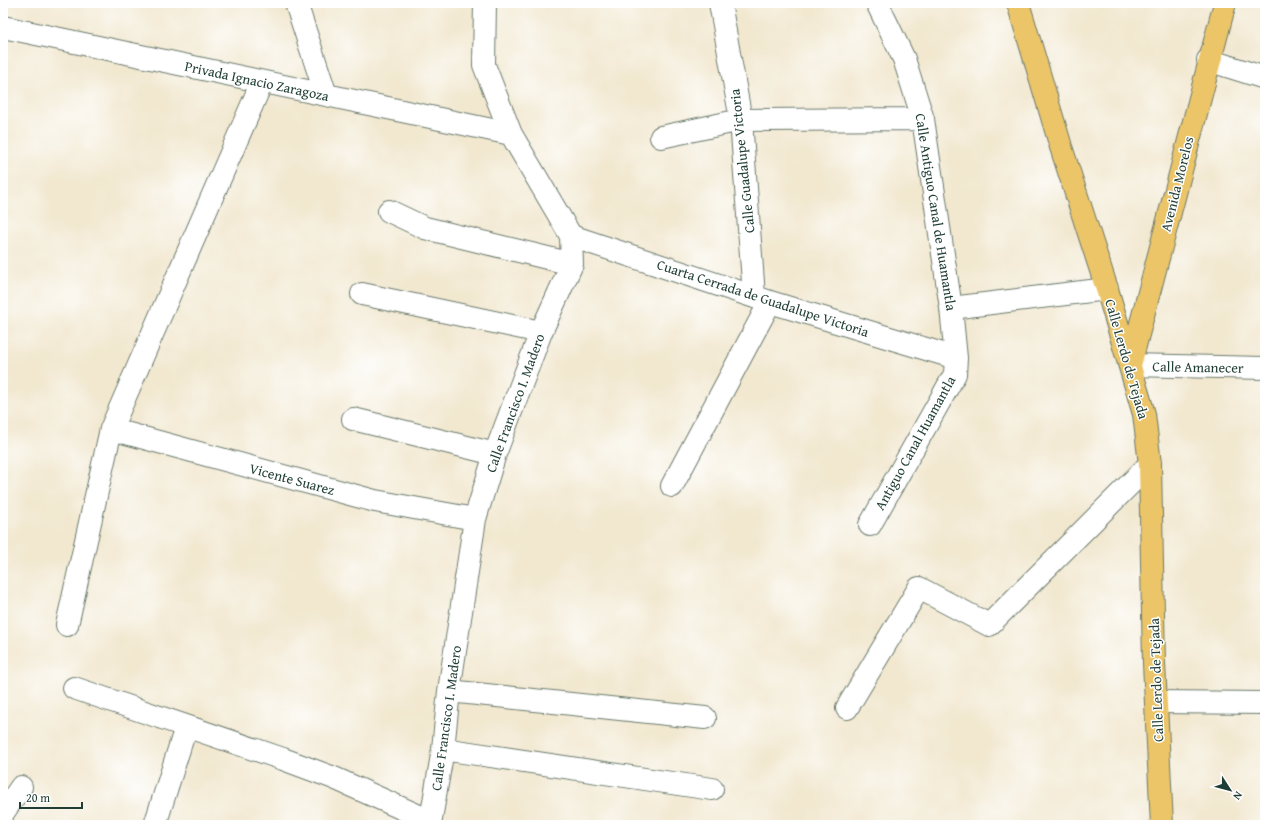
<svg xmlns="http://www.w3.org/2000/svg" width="1268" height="828" font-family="'Gentium Book Plus',serif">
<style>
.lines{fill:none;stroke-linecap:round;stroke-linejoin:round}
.minor-casing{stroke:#69796b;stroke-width:24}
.major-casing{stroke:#69796b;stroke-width:24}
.minor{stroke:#fff;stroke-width:22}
.major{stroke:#edc569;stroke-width:22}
.labels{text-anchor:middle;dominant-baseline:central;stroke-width:3;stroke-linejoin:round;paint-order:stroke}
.street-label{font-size:14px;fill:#1f3d34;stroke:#fff}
</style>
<rect width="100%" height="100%" fill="#fff"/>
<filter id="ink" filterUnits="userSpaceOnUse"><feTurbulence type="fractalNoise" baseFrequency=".025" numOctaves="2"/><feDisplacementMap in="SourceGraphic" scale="8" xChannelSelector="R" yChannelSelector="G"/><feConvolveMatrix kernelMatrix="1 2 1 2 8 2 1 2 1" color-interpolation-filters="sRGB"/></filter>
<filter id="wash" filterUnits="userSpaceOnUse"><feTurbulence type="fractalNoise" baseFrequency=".012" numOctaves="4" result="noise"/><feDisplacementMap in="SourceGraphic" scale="16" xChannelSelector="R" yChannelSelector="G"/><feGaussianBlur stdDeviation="0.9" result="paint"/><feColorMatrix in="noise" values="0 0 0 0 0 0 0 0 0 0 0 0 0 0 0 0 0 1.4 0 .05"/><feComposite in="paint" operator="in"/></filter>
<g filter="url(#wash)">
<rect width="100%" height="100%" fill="#f2e8d0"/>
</g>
<g filter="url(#ink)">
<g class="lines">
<g class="minor-casing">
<path id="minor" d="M296 3 326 95
M720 3 741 120 754 296
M3 27 511 134
M1208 60 1265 78
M661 137 741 120 923 119
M389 211 425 228 572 264
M571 236 770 302 956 358
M362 294 541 332
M951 308 1107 289
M1130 365 1265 368
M353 419 495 454
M111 429 375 501 475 519
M672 486 770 302
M870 525 955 374 956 358 951 308 923 119 904 59 877 3
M67 625 111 429 262 82
M74 688 283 759 334 778 430 821
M449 691 705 718
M1156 702 1265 703
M847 708 919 588 989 625 1150 464
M443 749 712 789
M3 813 21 787
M155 825 186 727
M430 825 443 749 449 691 475 519 495 454 541 332 572 264 571 236 511 134 484 65 485 3"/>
</g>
<g class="major-casing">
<path id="major" d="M1018 3 1061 147 1107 289 1144 414 1150 464 1154 663 1162 825
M1130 365 1225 3"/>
</g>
<use href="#minor" class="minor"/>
<use href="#major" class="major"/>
</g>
</g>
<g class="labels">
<g class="street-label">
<text transform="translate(257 81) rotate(12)">Privada Ignacio Zaragoza</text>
<text transform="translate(742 161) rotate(-96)">Calle Guadalupe Victoria</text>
<text transform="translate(1177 184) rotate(-76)">Avenida Morelos</text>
<text transform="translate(936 212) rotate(81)">Calle Antiguo Canal de Huamantla</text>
<text transform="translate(763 298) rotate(18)">Cuarta Cerrada de Guadalupe Victoria</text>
<text transform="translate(1127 359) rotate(74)">Calle Lerdo de Tejada</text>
<text transform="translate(1198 367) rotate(1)">Calle Amanecer</text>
<text transform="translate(515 403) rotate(-70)">Calle Francisco I. Madero</text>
<text transform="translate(915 443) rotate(-61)">Antiguo Canal Huamantla</text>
<text transform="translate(292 479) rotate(15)">Vicente Suarez</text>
<text transform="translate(1156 680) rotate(-92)">Calle Lerdo de Tejada</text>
<text transform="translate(446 718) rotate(-82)">Calle Francisco I. Madero</text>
</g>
</g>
<rect width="1268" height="828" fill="none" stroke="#fff" stroke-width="16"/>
<g transform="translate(1230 790) rotate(126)" stroke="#ffffff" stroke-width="3" paint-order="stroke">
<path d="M0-3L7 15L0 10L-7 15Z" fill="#1f3d34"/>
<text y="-6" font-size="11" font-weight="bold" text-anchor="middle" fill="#1f3d34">N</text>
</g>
<path d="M20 802v6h62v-6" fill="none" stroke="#1f3d34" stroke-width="2"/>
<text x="26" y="802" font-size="12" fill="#1f3d34" stroke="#ffffff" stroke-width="3" paint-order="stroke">20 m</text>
</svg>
